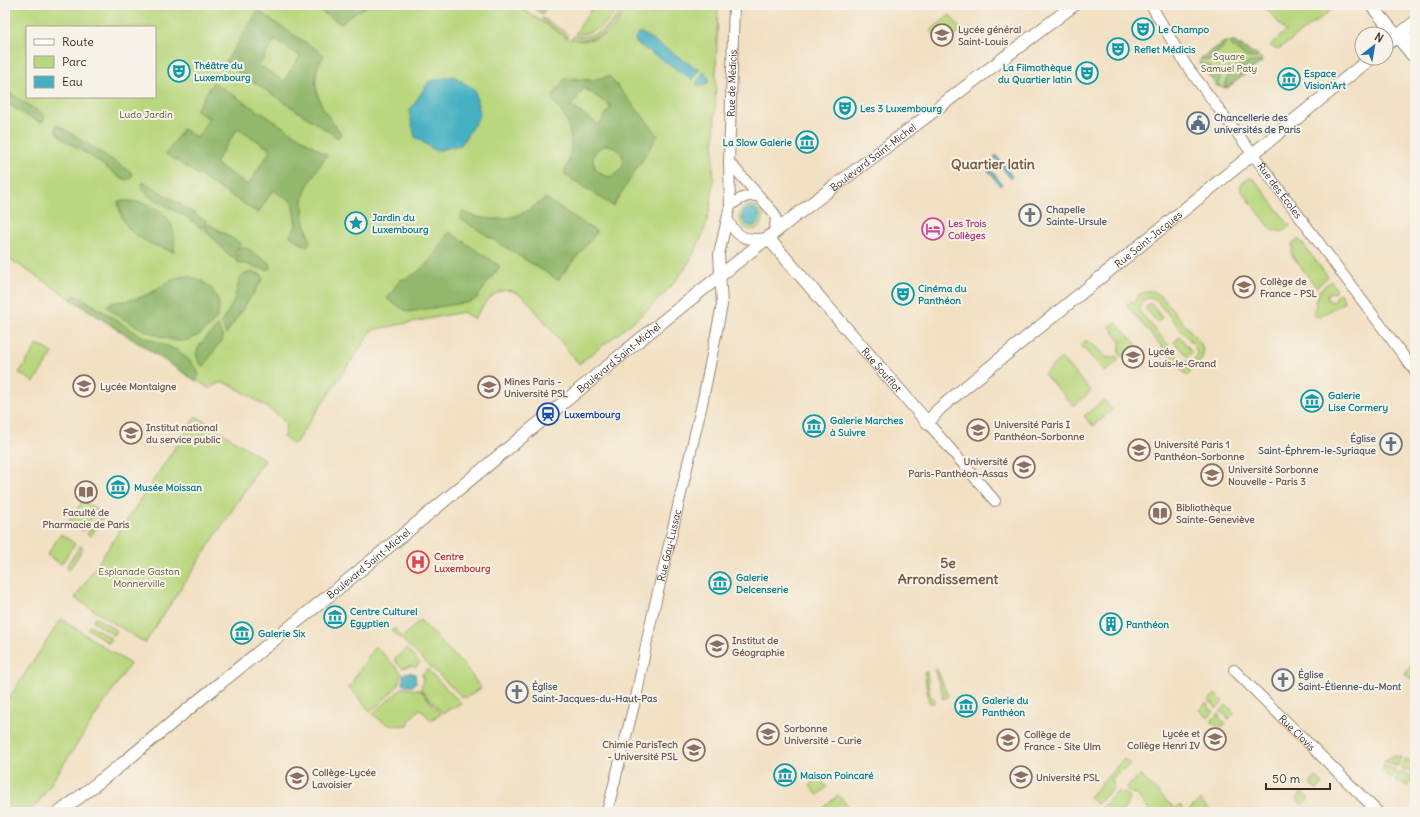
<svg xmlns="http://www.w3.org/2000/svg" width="1420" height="817" font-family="Delius,sans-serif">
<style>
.green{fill:#b9d77e;stroke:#7a804e;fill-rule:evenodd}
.forest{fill:#92b86d;stroke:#667146;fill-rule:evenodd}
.water{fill:#44b0c2;stroke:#406d70}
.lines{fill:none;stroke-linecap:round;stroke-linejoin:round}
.minor-casing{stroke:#968570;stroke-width:12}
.major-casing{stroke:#968570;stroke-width:14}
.minor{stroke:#fff;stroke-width:10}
.major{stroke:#fff;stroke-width:12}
.labels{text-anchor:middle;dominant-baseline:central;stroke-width:4;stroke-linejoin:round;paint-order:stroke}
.education-label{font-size:10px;font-weight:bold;fill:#785e54;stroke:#f7f3e8;text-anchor:start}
.culture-label{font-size:10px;font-weight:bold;fill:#0d838f;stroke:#f7f3e8;text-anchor:start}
.park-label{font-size:10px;fill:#5a5536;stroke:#f7f3e8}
.street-label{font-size:10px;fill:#3b2a1e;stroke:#f7f3e8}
.service-label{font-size:10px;font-weight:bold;fill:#4e5e75;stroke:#f7f3e8;text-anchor:start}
.worship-label{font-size:10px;font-weight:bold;fill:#5b616d;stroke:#f7f3e8;text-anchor:start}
.hotel-label{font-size:10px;font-weight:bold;fill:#b23c85;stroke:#f7f3e8;text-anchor:start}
.transit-label{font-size:10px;font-weight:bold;fill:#164399;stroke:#f7f3e8;text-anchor:start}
.health-label{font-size:10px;font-weight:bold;fill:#be3a42;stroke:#f7f3e8;text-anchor:start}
.district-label{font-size:14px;font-weight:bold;fill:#7b5a42;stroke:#f7f3e8}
</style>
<rect width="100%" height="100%" fill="#f7f3e8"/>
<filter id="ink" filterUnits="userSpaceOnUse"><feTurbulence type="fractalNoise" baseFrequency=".025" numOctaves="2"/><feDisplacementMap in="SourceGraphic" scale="8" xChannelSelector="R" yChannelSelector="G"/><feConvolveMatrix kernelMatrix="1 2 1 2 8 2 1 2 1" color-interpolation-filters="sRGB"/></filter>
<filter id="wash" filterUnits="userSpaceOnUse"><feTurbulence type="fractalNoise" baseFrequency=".012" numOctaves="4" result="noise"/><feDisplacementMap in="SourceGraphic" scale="16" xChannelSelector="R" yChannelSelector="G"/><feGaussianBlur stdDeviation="0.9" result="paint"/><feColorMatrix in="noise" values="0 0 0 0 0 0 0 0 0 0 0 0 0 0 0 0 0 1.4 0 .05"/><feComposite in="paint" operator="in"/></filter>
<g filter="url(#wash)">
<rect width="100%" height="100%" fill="#f2e0c3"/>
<path class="green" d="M5 5H516L567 38 582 41 596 38 606 34 614 27 630 5H718L713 182C708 276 645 311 579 364L526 299C501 278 487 299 474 319L463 312 372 330 296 442 293 444 283 437C286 432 287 425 283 420 279 414 235 386 228 384 224 382 222 383 218 383L210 389 5 256ZM27 27H155V97H27Z
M532 5H547V6L542 14 531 6Z
M594 5H620C609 23 597 34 575 34Z
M1263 5H1338L1280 48 1276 49 1270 46 1286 31Z
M623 7 625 8C612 29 598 43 571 39L573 36C598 39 610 27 623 7Z
M950 15 961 30 941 46 930 31Z
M543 18 569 35 567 37 542 20Z
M1226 42H1234L1261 58 1262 62 1227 88 1217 86 1199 63 1200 59 1223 43Z
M1249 178 1254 179 1290 226 1282 232 1276 230 1273 231 1241 190C1239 184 1245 181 1249 178Z
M753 205C761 208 766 214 762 222 761 225 759 227 756 229 738 235 731 205 753 205ZM750 208 758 211 755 226H751L745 224 742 217 745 211Z
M1299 239 1328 277 1316 287 1291 254 1293 248 1292 244Z
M1331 281 1337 290 1334 293 1330 292 1327 294V298L1329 301 1333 302 1336 300V296L1340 293 1344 301 1343 303 1318 317 1314 315V313L1319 291Z
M1147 291H1152L1161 296 1201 344C1206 355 1201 366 1188 368L1191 372 1187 376 1126 305 1131 301 1134 304 1138 295ZM1147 298H1150L1156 300 1195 346 1197 353 1194 360 1186 362 1181 360 1140 312C1139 305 1141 301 1147 298Z
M1150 303 1162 318 1157 322 1145 308Z
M1115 322 1137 345 1122 357 1119 353C1123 338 1116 338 1110 326Z
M1180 337 1192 352 1187 356 1174 342Z
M1085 341 1092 343 1105 357 1109 358 1116 356 1119 360 1105 372 1081 345Z
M38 344 53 353 34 382 19 373Z
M1061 358 1091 391 1074 406 1044 374Z
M1104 400 1112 410 1093 426 1084 416Z
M196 416 265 460 145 643 75 598Z
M83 500 97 510 83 531 69 522Z
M101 513 105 515 91 536 87 534Z
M61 534 75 544 61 564 47 555Z
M80 546 83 548 69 570 66 567Z
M95 617 117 631 114 635 93 621Z
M61 619 130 664 38 803 27 812H5V704Z
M420 620 467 669 481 688 466 698 464 696 462 697 392 630 394 628 403 637Z
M90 625 112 639 109 643 88 629Z
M375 646 402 673 400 676 399 685 371 712 349 687Z
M406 648 420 663 416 667 410 666 402 668 394 660Z
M1415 660V682L1405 674Z
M427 669 461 703 443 713 421 690 423 679 422 674Z
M937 669 948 696 943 699 942 695 943 694 934 670Z
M924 672H927L929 690 931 698 933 697 934 703H929Z
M402 688 420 690 441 714 431 720 420 709 410 719 408 725C393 727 384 725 373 714Z
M1215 694 1223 702 1216 709 1214 704 1208 701Z
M1206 703 1208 705 1209 709 1214 711 1208 718 1199 710Z
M1226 705 1235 713 1228 720 1226 715 1220 712Z
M1218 714 1221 720 1226 723 1219 729 1211 721Z
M1392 756 1401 757 1398 765 1396 766 1384 761Z
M1124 759 1130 764 1125 769 1121 770 1112 779 1114 788 1097 804 1089 797Z
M1405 759 1415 763 1414 773 1403 769 1401 766Z
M1383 765 1394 770 1395 772 1392 779C1386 776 1382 773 1383 765Z
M1401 772 1413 777 1409 786 1396 781 1398 774Z
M815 774 827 787 818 795 810 786 813 783 809 779Z
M1140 775 1175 809 1180 805 1186 812H1149L1148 809 1137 795 1128 791 1127 787Z
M1316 777 1323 783 1317 790 1310 784Z
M1117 792C1133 793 1130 801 1123 811L1104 812 1101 808Z
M1302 792 1309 798 1303 805 1296 799Z
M838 795 854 812H819Z
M1200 800 1212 812H1189L1188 811Z"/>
<path class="forest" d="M311 5H369L350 16 341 24Z
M258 11 324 55C322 59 318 65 317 69 311 96 326 114 341 133L338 138 225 63ZM275 40 300 56 284 81 259 65Z
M1226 42C1225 47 1223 47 1220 50 1210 58 1216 63 1200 59L1223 43Z
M1230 42H1234L1258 56 1257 58C1244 60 1240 52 1231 45Z
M1262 61 1227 88 1225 87C1227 67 1244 62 1262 61Z
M1199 63C1215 65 1210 69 1220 77L1219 86H1217Z
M609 76 658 135 613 206 564 174C573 154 574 130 561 111 558 106 554 103 552 97L565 78 591 80ZM584 88 611 106 599 125 571 106ZM608 145C619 147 629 159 620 170 603 192 576 151 608 145Z
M213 82 327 155C316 172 302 188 303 208 303 219 308 231 310 242L307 247 290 236 296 225 292 202 273 190 258 213 166 154 183 129 197 138 209 119 196 110ZM238 128 271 150 248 185 215 163Z
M5 90 44 115 45 119 42 122C30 120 17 108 5 103Z
M56 125H58L131 172 132 174V177L127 180 119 177 88 154 64 140 56 132Z
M145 182 206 221 205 226 201 228 188 218 149 196 142 188V183Z
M545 198 597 232 558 280 459 218 463 212C494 225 520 220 545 198Z
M118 201C152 199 180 215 174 252 146 243 121 234 118 201Z
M209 224 241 244 234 251 238 254C236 258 233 257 230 256L206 231V228Z
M449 232 500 266 476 299 470 302 408 312 387 299 400 280C425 274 436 252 449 232Z
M240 247 247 248 270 264V268L267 270 237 262 235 259 242 253 237 249Z
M252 272 262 275 263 279 226 334 221 323 233 303 240 278 244 274Z
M184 276C202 276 224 294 218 314 215 322 210 326 204 331 197 337 189 341 179 341 168 340 157 335 147 331 134 325 117 317 107 306L110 303C120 301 131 301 141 297 157 292 167 279 184 276Z
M75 296 82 298 130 329 144 337 177 350 190 361 197 370 199 375 196 381 71 299Z
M218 326 223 338 204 366H202C187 349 208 338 218 326Z"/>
<path class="water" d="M642 33 694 67 699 68V70L697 72 694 77H693L692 80H691L687 76 636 43 635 38 638 34Z
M704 72 708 76 709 81C706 87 701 87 696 84Z
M454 76 475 90 480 115 461 145 436 151 415 137 409 112 429 81Z
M996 155 1012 176 1010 178 994 157Z
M986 163 1002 184 1000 186 984 165Z
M742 217a9 9 0 1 1 18 0a9 9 0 1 1-18 0Z
M409 672 415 674 416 683 413 686H405L403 684V675L405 673Z"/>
</g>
<g filter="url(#ink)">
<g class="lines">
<g class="minor-casing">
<g id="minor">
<path id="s1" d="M1151 5 1186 65 1415 371"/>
<path d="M1397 37 1415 39"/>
<path d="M729 162 774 213 776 220 774 233"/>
<path d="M730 206C740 198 746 195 759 196"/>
<path d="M728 220C737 239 748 241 768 238"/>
<path d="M928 423 995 501"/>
<path id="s2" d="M1234 670 1378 812"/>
<path id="s3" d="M607 812 637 693 649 630 702 404 722 305 719 254 730 206 729 162 734 5"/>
</g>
</g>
<g class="major-casing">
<g id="major">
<path d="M1371 5 1415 58"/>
<path d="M1386 45 1415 22"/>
<path id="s4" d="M768 238 928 423 938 410 957 394 1371 58"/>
<path id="s5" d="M60 812 122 764 203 697 341 586 637 342 795 216 1074 5"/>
</g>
</g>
<use href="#minor" class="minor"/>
<use href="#major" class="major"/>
</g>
</g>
<defs>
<g id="theatre-ring" transform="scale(1.15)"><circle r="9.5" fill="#f7f3e8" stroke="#0f9aa8" stroke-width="1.5"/><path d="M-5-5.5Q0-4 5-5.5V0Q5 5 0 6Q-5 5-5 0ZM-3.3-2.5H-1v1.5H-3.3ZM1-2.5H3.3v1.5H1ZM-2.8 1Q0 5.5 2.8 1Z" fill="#0f9aa8"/></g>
<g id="school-ring" transform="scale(1.15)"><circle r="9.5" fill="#f7f3e8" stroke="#8d6e63" stroke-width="1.5"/><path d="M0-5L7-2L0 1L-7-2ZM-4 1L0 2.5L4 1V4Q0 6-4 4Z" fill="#8d6e63"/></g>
<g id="museum-ring" transform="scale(1.15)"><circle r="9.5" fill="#f7f3e8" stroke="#0f9aa8" stroke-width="1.5"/><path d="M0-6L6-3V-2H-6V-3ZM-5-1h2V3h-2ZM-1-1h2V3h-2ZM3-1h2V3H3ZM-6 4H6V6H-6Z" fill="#0f9aa8"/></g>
<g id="civic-ring" transform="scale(1.15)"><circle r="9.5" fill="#f7f3e8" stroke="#5c6f8a" stroke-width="1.5"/><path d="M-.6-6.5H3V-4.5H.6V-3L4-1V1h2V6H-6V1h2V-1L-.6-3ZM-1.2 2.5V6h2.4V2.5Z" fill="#5c6f8a"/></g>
<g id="church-ring" transform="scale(1.15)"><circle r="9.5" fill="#f7f3e8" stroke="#6b7280" stroke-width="1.5"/><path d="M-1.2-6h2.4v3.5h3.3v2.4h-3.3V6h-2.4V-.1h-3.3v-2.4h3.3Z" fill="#6b7280"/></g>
<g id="sight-ring" transform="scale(1.15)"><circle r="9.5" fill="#f7f3e8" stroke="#0f9aa8" stroke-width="1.5"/><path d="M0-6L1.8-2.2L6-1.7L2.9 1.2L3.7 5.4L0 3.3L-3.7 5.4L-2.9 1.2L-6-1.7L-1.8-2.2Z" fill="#0f9aa8"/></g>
<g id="hotel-ring" transform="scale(1.15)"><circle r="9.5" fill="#f7f3e8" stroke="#d1479c" stroke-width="1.5"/><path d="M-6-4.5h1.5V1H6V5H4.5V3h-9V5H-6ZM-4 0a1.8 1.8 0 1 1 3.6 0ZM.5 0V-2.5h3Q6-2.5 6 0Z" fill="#d1479c"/></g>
<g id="university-ring" transform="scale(1.15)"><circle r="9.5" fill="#f7f3e8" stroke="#8d6e63" stroke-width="1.5"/><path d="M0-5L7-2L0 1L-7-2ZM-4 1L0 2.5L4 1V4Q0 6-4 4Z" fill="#8d6e63"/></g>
<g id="station-ring" transform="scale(1.15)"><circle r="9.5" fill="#f7f3e8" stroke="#1a4fb4" stroke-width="1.5"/><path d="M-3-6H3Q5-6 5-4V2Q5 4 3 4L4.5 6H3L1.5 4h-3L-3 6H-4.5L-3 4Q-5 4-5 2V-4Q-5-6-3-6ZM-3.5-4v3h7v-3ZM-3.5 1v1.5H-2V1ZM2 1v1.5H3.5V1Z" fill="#1a4fb4"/></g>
<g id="library-ring" transform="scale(1.15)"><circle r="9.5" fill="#f7f3e8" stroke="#8d6e63" stroke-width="1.5"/><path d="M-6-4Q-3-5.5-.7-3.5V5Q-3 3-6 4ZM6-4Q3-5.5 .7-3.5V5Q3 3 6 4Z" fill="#8d6e63"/></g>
<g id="hospital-ring" transform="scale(1.15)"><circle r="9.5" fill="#f7f3e8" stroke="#e0444e" stroke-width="1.5"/><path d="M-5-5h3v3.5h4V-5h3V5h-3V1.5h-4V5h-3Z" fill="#e0444e"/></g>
<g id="building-ring" transform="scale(1.15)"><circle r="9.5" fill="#f7f3e8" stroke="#0f9aa8" stroke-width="1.5"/><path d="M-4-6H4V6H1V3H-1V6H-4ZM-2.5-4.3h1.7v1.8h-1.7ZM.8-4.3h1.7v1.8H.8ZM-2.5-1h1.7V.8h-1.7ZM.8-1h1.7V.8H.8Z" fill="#0f9aa8"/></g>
</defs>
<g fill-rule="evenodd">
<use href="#theatre-ring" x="1143" y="29"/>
<use href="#school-ring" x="942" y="35"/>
<use href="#theatre-ring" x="1118" y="49"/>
<use href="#theatre-ring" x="179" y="71"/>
<use href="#theatre-ring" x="1087" y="73"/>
<use href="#museum-ring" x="1289" y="79"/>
<use href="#theatre-ring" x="845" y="108"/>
<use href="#civic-ring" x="1198" y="123"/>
<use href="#museum-ring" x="807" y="142"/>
<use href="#church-ring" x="1030" y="215"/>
<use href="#sight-ring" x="356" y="223"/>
<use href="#hotel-ring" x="933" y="229"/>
<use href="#university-ring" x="1244" y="287"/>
<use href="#theatre-ring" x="903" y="294"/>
<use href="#school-ring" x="1133" y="357"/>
<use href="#school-ring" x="84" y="386"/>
<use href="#university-ring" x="489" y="387"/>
<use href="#museum-ring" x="1312" y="401"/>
<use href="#station-ring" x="548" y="414"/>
<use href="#museum-ring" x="814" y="426"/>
<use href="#university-ring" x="978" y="430"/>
<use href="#university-ring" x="131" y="433"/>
<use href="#church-ring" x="1391" y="444"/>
<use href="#university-ring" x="1139" y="450"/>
<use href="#university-ring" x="1024" y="467"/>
<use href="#university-ring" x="1212" y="475"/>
<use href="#museum-ring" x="118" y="487"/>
<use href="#library-ring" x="86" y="492"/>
<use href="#library-ring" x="1160" y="513"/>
<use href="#hospital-ring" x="418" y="562"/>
<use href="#museum-ring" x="720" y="583"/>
<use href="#museum-ring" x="335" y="617"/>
<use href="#building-ring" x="1111" y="624"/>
<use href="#museum-ring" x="242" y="633"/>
<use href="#university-ring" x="717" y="646"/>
<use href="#church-ring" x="1283" y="680"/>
<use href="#church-ring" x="517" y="692"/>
<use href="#museum-ring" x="966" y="706"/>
<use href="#university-ring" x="768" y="734"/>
<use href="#school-ring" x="1215" y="739"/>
<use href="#university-ring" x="1008" y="740"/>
<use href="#university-ring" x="694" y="750"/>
<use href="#museum-ring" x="785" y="775"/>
<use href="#university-ring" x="1021" y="777"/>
<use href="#school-ring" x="297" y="778"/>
</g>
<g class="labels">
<g class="education-label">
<text x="958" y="29">Lycée général<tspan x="958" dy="12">Saint-Louis</tspan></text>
<text x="1260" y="281">Collège de<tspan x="1260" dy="12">France - PSL</tspan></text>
<text x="1148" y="351">Lycée<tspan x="1148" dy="12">Louis-le-Grand</tspan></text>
<text x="504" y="381">Mines Paris -<tspan x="504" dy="12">Université PSL</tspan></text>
<text x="100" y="386">Lycée Montaigne</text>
<text x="994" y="424">Université Paris I<tspan x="994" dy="12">Panthéon-Sorbonne</tspan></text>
<text x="146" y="427">Institut national<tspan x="146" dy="12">du service public</tspan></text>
<text x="1154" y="444">Université Paris 1<tspan x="1154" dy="12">Panthéon-Sorbonne</tspan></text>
<text x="1008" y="461" text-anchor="end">Université<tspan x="1008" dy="12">Paris-Panthéon-Assas</tspan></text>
<text x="1228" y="469">Université Sorbonne<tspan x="1228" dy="12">Nouvelle - Paris 3</tspan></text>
<text x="1176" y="507">Bibliothèque<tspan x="1176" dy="12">Sainte-Geneviève</tspan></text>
<text x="86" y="512" text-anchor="middle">Faculté de<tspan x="86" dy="12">Pharmacie de Paris</tspan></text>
<text x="732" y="640">Institut de<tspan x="732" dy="12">Géographie</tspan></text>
<text x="784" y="728">Sorbonne<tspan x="784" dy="12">Université - Curie</tspan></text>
<text x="1200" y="733" text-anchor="end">Lycée et<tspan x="1200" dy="12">Collège Henri IV</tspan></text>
<text x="1024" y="734">Collège de<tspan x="1024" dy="12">France - Site Ulm</tspan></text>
<text x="678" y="744" text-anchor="end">Chimie ParisTech<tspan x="678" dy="12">- Université PSL</tspan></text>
<text x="312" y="772">Collège-Lycée<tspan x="312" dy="12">Lavoisier</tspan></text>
<text x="1036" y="777">Université PSL</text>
</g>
<g class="culture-label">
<text x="1158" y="29">Le Champo</text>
<text x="1134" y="49">Reflet Médicis</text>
<text x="194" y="65">Théâtre du<tspan x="194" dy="12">Luxembourg</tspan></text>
<text x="1072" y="67" text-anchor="end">La Filmothèque<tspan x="1072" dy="12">du Quartier latin</tspan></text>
<text x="1304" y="73">Espace<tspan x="1304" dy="12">Vision'Art</tspan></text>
<text x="860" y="108">Les 3 Luxembourg</text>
<text x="792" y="142" text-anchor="end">La Slow Galerie</text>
<text x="372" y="217">Jardin du<tspan x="372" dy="12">Luxembourg</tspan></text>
<text x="918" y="288">Cinéma du<tspan x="918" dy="12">Panthéon</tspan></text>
<text x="1328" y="395">Galerie<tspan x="1328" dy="12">Lise Cormery</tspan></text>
<text x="830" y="420">Galerie Marches<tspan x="830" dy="12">à Suivre</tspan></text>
<text x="134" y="487">Musée Moissan</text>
<text x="736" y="577">Galerie<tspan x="736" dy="12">Delcenserie</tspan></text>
<text x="350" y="611">Centre Culturel<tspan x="350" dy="12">Egyptien</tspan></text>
<text x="1126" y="624">Panthéon</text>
<text x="258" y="633">Galerie Six</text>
<text x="982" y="700">Galerie du<tspan x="982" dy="12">Panthéon</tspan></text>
<text x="800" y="775">Maison Poincaré</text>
</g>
<g class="park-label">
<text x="1229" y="56">Square<tspan x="1229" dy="12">Samuel Paty</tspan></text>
<text x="146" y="114">Ludo Jardin</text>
<text x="139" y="571">Esplanade Gaston<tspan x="139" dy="12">Monnerville</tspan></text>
</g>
<g class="street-label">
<text stroke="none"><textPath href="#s3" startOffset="743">Rue de Médicis</textPath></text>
<text stroke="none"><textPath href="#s5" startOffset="1044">Boulevard Saint-Michel</textPath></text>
<text stroke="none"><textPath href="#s1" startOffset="226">Rue des Écoles</textPath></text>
<text stroke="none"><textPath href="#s4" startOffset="532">Rue Saint-Jacques</textPath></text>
<text stroke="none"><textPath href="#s5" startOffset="720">Boulevard Saint-Michel</textPath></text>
<text stroke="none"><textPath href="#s4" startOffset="174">Rue Soufflot</textPath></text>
<text stroke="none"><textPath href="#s3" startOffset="274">Rue Gay-Lussac</textPath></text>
<text stroke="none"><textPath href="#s5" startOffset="396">Boulevard Saint-Michel</textPath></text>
<text stroke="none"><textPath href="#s2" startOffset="89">Rue Clovis</textPath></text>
</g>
<g class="service-label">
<text x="1214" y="117">Chancellerie des<tspan x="1214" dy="12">universités de Paris</tspan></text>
</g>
<g class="worship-label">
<text x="1046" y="209">Chapelle<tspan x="1046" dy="12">Sainte-Ursule</tspan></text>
<text x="1376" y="438" text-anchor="end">Église<tspan x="1376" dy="12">Saint-Éphrem-le-Syriaque</tspan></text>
<text x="1298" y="674">Église<tspan x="1298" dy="12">Saint-Étienne-du-Mont</tspan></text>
<text x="532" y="686">Église<tspan x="532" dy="12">Saint-Jacques-du-Haut-Pas</tspan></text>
</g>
<g class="hotel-label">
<text x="948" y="223">Les Trois<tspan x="948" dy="12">Collèges</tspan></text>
</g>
<g class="transit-label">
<text x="564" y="414">Luxembourg</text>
</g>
<g class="health-label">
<text x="434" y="556">Centre<tspan x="434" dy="12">Luxembourg</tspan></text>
</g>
<g class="district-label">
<text x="993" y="164">Quartier latin</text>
<text x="948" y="563">5e<tspan x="948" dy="16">Arrondissement</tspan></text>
</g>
</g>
<rect width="1420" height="817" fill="none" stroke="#f7f3e8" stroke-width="20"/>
<rect x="26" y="26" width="130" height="72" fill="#f7f3e8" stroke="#aca397"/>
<rect x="34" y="39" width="20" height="6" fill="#ffffff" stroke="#aca397"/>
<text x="62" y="46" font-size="12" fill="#3b2a1e">Route</text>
<rect x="34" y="56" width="20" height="12" fill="#b9d77e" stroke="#aca397"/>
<text x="62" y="66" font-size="12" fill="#3b2a1e">Parc</text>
<rect x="34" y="76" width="20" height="12" fill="#44b0c2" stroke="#aca397"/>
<text x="62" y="86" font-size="12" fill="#3b2a1e">Eau</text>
<g transform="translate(1374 46) rotate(31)"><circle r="19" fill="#f7f3e8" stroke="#aca397"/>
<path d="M0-3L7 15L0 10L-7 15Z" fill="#1f6fb2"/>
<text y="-6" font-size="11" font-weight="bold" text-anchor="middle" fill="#3b2a1e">N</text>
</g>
<path d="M1266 783v6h64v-6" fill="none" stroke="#3b2a1e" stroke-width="2"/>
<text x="1272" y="783" font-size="12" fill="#3b2a1e" stroke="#f7f3e8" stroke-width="3" paint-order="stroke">50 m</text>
</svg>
